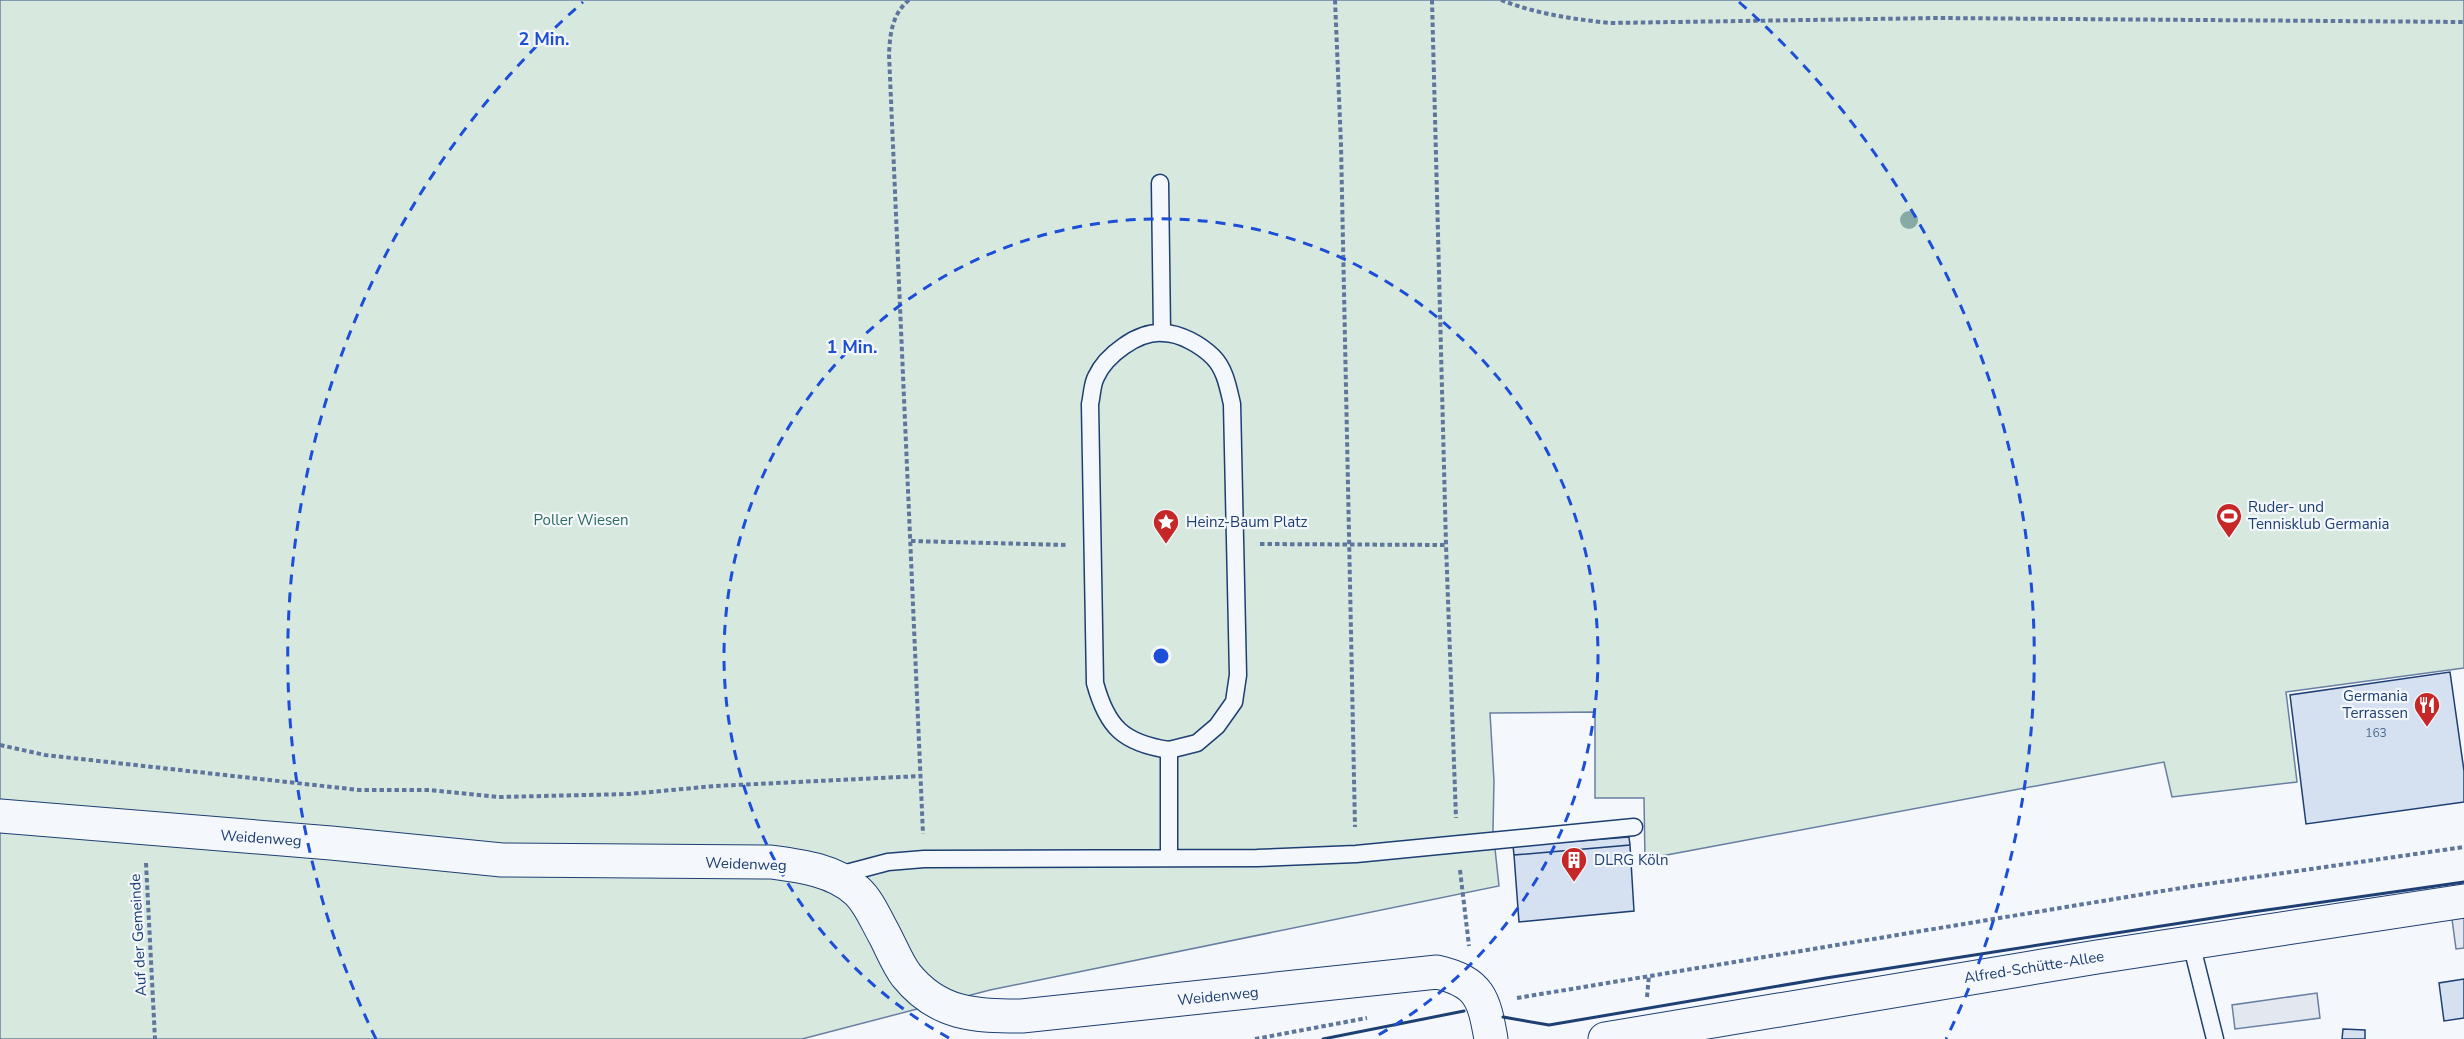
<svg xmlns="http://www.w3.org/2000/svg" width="2464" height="1039" font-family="'Nunito Sans',sans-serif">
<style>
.green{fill:#d7e8df;stroke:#687fa3;stroke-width:1.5}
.parking{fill:#e3e8f0;stroke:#687fa3;stroke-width:1.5}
.building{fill:#d5e0f0;stroke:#1d3f73;stroke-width:1.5}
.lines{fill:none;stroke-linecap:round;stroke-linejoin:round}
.lane-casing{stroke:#1d3f73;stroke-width:19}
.street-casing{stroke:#1d3f73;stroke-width:35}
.path{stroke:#5e769c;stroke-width:4;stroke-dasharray:4.5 3;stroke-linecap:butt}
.lane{stroke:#f4f7fb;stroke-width:16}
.street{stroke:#f4f7fb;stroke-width:33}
.wall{stroke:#1d3f73;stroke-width:3}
.tree{fill:#86aba6}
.ring{fill:none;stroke:#1d4ed8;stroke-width:3;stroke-dasharray:10 8}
.labels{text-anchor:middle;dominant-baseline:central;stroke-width:4.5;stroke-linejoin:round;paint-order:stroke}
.number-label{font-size:12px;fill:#4b6792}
.poi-label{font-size:15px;fill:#1d3f73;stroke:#f4f7fb;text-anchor:start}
.park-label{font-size:15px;fill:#2c6c60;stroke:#f4f7fb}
.street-label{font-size:15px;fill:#1d3f73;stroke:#f4f7fb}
.centre{fill:#1d4ed8;stroke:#f4f7fb;stroke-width:3}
.ring-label{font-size:18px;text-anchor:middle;font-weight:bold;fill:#1d4ed8;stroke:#f4f7fb;stroke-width:4.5;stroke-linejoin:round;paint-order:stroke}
</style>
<rect width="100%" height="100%" fill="#f4f7fb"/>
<path class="green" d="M0 0H2464V668L2286 692 2297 782 2172 797 2164 762 1645 859 1644 798H1595V712L1490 713 1494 781 1493 830 1499 886 990 990 802 1039H0Z"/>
<path class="parking" d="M2464 918V948L2456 949 2452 919Z
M2317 993 2320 1018 2235 1029 2232 1005Z"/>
<path class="building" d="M2450 672 2464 771V802L2306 824 2290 695Z
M1629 837 1630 845 1514 855 1513 846Z
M1630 845 1634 911 1519 922 1514 855Z
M2464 979V1018L2444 1021 2439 983Z
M2343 1029 2365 1030V1039H2342Z"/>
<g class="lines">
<g class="lane-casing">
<path id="lane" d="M1160 183 1162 332
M1169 750C1123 743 1107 727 1095 683L1090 404C1092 396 1092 384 1096 377 1106 355 1138 331 1163 333 1180 333 1201 345 1213 357 1225 369 1228 387 1232 404L1238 675 1234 702 1217 726 1197 743 1169 750V858
M835 876 888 862 924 859 1257 858 1356 854 1634 827
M2191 943 2215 1039"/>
</g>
<g class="street-casing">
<path id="street" d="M0 816 331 843 502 860 771 862C801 866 834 870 857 891 869 902 876 920 884 934 891 947 897 963 906 975 938 1015 975 1016 1022 1016L1437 972C1480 982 1484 999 1491 1039
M1605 1039 2097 957 2464 901"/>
</g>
<path class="path" d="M909 0C892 14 890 34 889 54L923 834
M1335 0 1341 145 1355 827
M1432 0 1446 545 1456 818
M1501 0C1537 14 1572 19 1610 23L1937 18 2464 22
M911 541 1067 545
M1260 544 1446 545
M0 745 45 755 359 790H429L499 797 629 794 715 786 921 776
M146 863 155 1039
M1460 870 1469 946
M1647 997 1649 975
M1517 998 2193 886 2464 847
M1255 1039 1367 1018"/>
<use href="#lane" class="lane"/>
<use href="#street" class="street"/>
<path class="wall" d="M1503 1017 1549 1025 1826 978 2252 912 2464 882
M1323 1039 1464 1011"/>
</g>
<circle class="tree" cx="1909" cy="220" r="9"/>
<g class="ring">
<path d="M949 1038A437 437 0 1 1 1373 1038"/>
<path d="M376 1039A873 873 0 0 1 583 2M1739 2A873 873 0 0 1 1946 1039"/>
</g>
<defs>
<g id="stadium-pin" transform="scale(1.35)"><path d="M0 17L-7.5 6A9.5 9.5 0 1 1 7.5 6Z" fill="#c62828" stroke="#f4f7fb"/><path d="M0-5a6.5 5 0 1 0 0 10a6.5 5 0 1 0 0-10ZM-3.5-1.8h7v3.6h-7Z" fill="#fff"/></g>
<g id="sight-pin" transform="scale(1.35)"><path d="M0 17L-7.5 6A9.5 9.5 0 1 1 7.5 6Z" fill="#c62828" stroke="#f4f7fb"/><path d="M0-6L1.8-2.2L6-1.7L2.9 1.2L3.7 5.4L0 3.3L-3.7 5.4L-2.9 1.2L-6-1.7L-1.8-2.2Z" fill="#fff"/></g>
<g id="restaurant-pin" transform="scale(1.35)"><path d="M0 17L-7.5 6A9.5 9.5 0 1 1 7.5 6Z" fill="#c62828" stroke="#f4f7fb"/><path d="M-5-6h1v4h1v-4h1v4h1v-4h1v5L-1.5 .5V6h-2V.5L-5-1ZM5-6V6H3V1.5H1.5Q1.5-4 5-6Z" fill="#fff"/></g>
<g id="building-pin" transform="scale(1.35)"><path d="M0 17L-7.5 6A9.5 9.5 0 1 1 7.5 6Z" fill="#c62828" stroke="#f4f7fb"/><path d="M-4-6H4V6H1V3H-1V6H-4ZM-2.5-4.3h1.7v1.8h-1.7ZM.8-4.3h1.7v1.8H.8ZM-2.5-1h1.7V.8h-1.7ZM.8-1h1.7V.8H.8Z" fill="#fff"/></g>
</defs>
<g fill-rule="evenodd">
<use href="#stadium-pin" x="2229" y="516"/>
<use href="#sight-pin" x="1166" y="522"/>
<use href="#restaurant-pin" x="2427" y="705"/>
<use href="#building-pin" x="1574" y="860"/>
</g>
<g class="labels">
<g class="number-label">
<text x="2376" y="733">163</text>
</g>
<g class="poi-label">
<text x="2248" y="507">Ruder- und<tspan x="2248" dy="17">Tennisklub Germania</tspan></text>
<text x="1186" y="522">Heinz-Baum Platz</text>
<text x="2408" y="696" text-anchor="end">Germania<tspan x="2408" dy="17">Terrassen</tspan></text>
<text x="1594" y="860">DLRG Köln</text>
</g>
<g class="park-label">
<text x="581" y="520">Poller Wiesen</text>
</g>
<g class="street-label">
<text transform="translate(261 838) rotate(4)">Weidenweg</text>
<text transform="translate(746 864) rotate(2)">Weidenweg</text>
<text transform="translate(138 935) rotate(-93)">Auf der Gemeinde</text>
<text transform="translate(2034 967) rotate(-9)">Alfred-Schütte-Allee</text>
<text transform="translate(1218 996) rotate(-6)">Weidenweg</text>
</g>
</g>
<circle cx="1161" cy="656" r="9" class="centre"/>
<g class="ring-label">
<text x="544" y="45">2 Min.</text>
<text x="852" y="353">1 Min.</text>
</g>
</svg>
